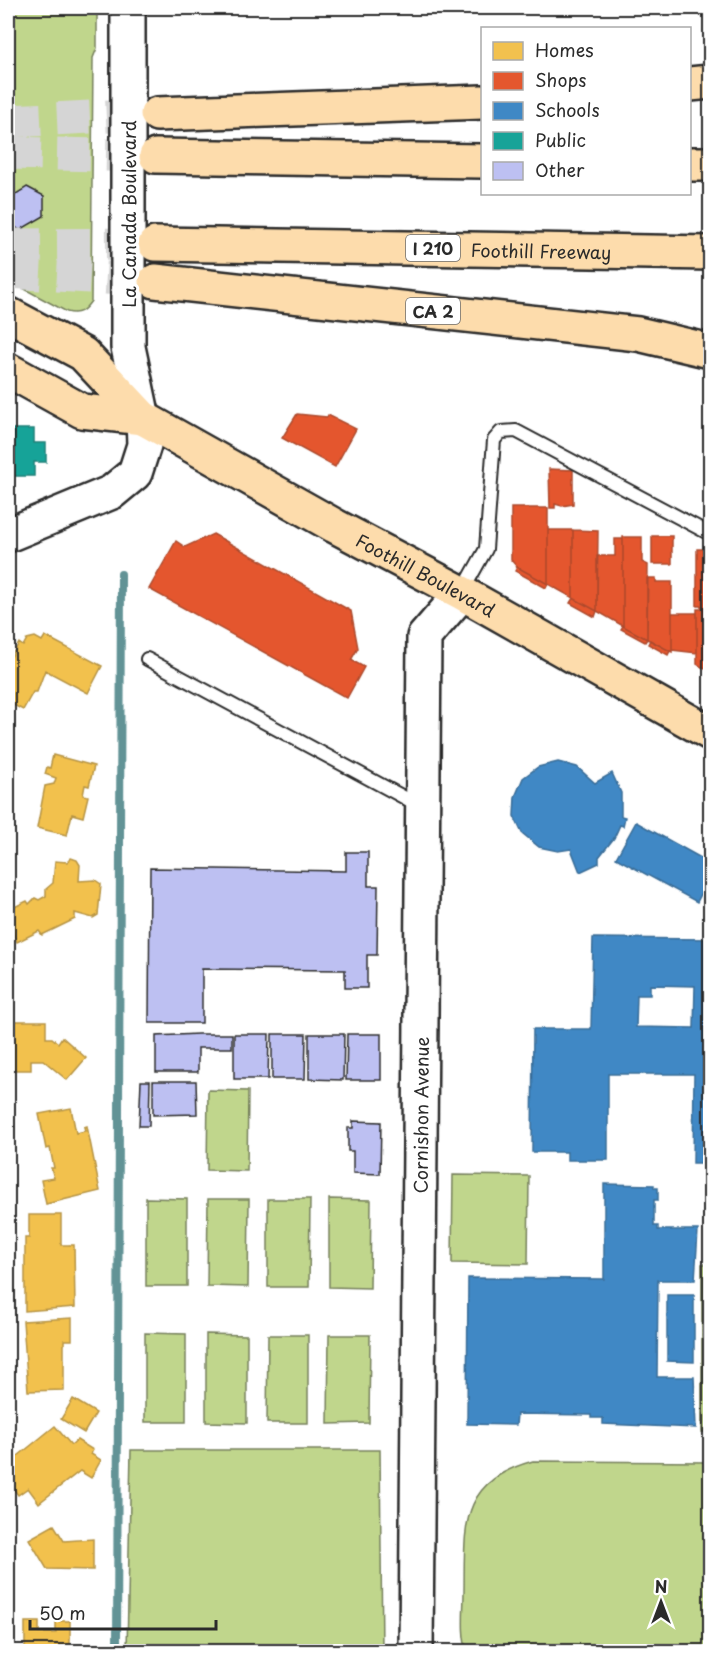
<svg xmlns="http://www.w3.org/2000/svg" width="718" height="1659" font-family="'Playpen Sans',sans-serif">
<style>
.green{fill:#c0d68c;stroke:#76805c;stroke-width:1.5}
.homes{fill:#f2c14e;stroke:#b69444;stroke-width:1.5}
.shops{fill:#e4572e;stroke:#ac4a2d;stroke-width:1.5}
.schools{fill:#3f88c5;stroke:#396c97;stroke-width:1.5;fill-rule:evenodd}
.public{fill:#17a398;stroke:#1d7f77;stroke-width:1.5}
.lines{fill:none;stroke-linecap:round;stroke-linejoin:round}
.stream{stroke:#629396;stroke-width:8}
.building{fill:#bdc0f2;stroke:#2b2b2b;stroke-width:1.5}
.highway-tunnel{stroke:#d5d5d5;stroke-width:33;stroke-dasharray:33 16;stroke-linecap:butt}
.lane-casing{stroke:#2b2b2b;stroke-width:16}
.secondary-casing{stroke:#2b2b2b;stroke-width:38}
.primary-casing{stroke:#2b2b2b;stroke-width:38}
.highway-casing{stroke:#2b2b2b;stroke-width:38}
.lane{stroke:#fff;stroke-width:12}
.secondary{stroke:#fff;stroke-width:33}
.primary{stroke:#fddcac;stroke-width:33}
.highway{stroke:#fddcac;stroke-width:33}
.labels{text-anchor:middle;dominant-baseline:central;stroke-width:6;stroke-linejoin:round;paint-order:stroke}
.shield{fill:#fff;stroke:#6b6b6b;stroke-width:1.5}
.shield-label{font-size:16px;font-weight:bold;fill:#2b2b2b}
.street-label{font-size:18px;fill:#2b2b2b;stroke:#fff}
</style>
<rect width="100%" height="100%" fill="#fff"/>
<filter id="ink" filterUnits="userSpaceOnUse"><feTurbulence type="fractalNoise" baseFrequency=".0167" numOctaves="2"/><feDisplacementMap in="SourceGraphic" scale="12" xChannelSelector="R" yChannelSelector="G"/><feConvolveMatrix kernelMatrix="1 2 1 2 8 2 1 2 1" color-interpolation-filters="sRGB"/></filter>
<g filter="url(#ink)">
<path class="green" d="M8 8H97V48L93 58 91 301C84 311 79 315 67 312L8 280Z
M208 1090 248 1091 247 1171 207 1170Z
M453 1175 529 1176 528 1264 452 1263Z
M146 1198 187 1199V1286H146Z
M208 1199H249L248 1287 207 1286Z
M268 1199H310L309 1287H268Z
M329 1199 371 1200 370 1288 329 1287Z
M702 1264H710V1432H702Z
M145 1333 186 1334V1422H145Z
M206 1334 247 1335V1423L206 1422Z
M268 1335H308V1423H267Z
M329 1335H370L369 1423 328 1424Z
M131 1450H380L382 1651H127Z
M533 1461 710 1462V1651H467C461 1634 464 1611 464 1592 465 1527 458 1482 533 1461Z"/>
<path class="homes" d="M45 636 102 666 88 693 45 670 37 692H33L23 710 8 702V662L19 643 23 646 27 639 35 637 42 641Z
M53 755 94 766 89 786 85 785 83 795 88 796 83 817 72 814 67 835 37 828 45 786 54 784 56 778 45 774 47 767 50 768Z
M71 858 77 860 80 865 79 881 95 880 101 884 98 915 93 918 75 913V919L42 935 39 931 17 942 8 923V910L27 901 29 904 35 898 39 900 46 896V889L53 883 55 861 67 862Z
M8 1021H46V1038H52L58 1043 62 1037 86 1058 67 1080 43 1060H31V1070H8Z
M71 1108 76 1133 85 1131 84 1127 87 1126 100 1191 46 1204 41 1180 54 1178 51 1168H54L50 1148 46 1149 39 1114Z
M29 1215H61V1245H74L75 1307 25 1311V1238H29Z
M72 1318V1340H64V1390L28 1391 23 1321Z
M73 1399 96 1413 84 1433 61 1419Z
M55 1426 71 1445 77 1440 93 1450 91 1454 101 1460 91 1478 80 1471 39 1503 28 1488 18 1495 8 1482V1464Z
M54 1525 64 1541 93 1539V1570L47 1569 29 1539Z
M56 1621H70V1652H36V1649H25V1622H39V1633H56Z"/>
<path class="shops" d="M297 414 327 417 328 415 356 429 335 467 282 438Z
M549 469 573 470V504L562 506 555 504V508H550Z
M511 508H548V584L517 567 511 560Z
M548 530H573V598L548 584Z
M573 530 598 531 597 611 573 598Z
M213 534 351 611 358 648 351 660 364 667 347 698 149 589 176 541 185 547Z
M652 536H672V564H652Z
M623 537H642V562L648 565 647 639 623 626Z
M615 539H623V626L597 611V556H615Z
M697 549H710V672L697 664V609H702V606H697Z
M517 567 548 584 546 588 515 571Z
M647 578H656V582H672V652L647 639Z
M573 598 597 611 595 617 570 603Z
M672 613H697V653L672 650Z
M623 626 647 639 645 642 621 629Z
M650 640 670 651 668 655 648 644Z"/>
<path class="schools" d="M558 762 577 767 595 783 612 773 621 793V816L625 817 623 826 620 825 614 838 599 857V863L580 872 571 849 558 851 539 847 522 833 514 816 515 797 523 778 538 767Z
M636 822 710 863V877L697 902 616 858Z
M593 938 710 939V1163H693L694 1074H608V1160H567V1152H532L533 1029H591ZM650 985 695 986 694 1028 636 1027 637 995H650Z
M604 1184 654 1185V1188H658V1200H654V1226H658V1230H698L695 1280H658L657 1377H694L696 1428 603 1424V1418H591V1415L517 1414 516 1425 467 1424 468 1278 604 1279Z
M667 1295H694V1362L667 1361Z"/>
<path class="public" d="M8 429H34V443H46V462H34V476H8Z"/>
<g class="lines">
<path class="stream" d="M117 1652 121 574"/>
</g>
<path class="building" d="M27 187 44 196V216L20 230 8 223V199Z
M346 852H368V886H378L377 955H367V988H345V970L202 969V1023H149L150 868 346 871Z
M198 1034H232V1048H198V1072H156V1036Z
M234 1034H269L268 1079H234Z
M272 1034H306L305 1079H272Z
M309 1034H344L343 1080 309 1079Z
M347 1034H381V1080H346Z
M141 1081H150L149 1126H139Z
M153 1081H196L197 1114 153 1115Z
M353 1121 381 1122 380 1174 353 1173V1151H348V1128H353Z"/>
<g class="lines">
<path class="highway-tunnel" d="M8 121 155 114
M8 153 156 156
M8 245 155 244
M8 272 155 281"/>
<g class="lane-casing">
<path id="lane" d="M462 592 486 549 494 440 501 432 516 431 710 534
M147 659 420 806"/>
</g>
<g class="secondary-casing">
<g id="secondary">
<path d="M8 535 112 492 135 473 144 445 143 418 128 347V8"/>
<path id="s1" d="M416 1652 424 637 462 593"/>
</g>
</g>
<g class="primary-casing">
<g id="primary">
<path id="s2" d="M8 314 83 354 143 418 335 526 462 593 710 733"/>
<path d="M8 370 82 411 143 418"/>
</g>
</g>
<g class="highway-casing">
<g id="highway">
<path d="M690 84 710 82"/>
<path d="M157 114 482 102"/>
<path d="M156 156 482 161"/>
<path d="M690 164H710"/>
<path id="s3" d="M155 244 710 253"/>
<path d="M155 281 638 334 710 351"/>
</g>
</g>
<use href="#lane" class="lane"/>
<use href="#secondary" class="secondary"/>
<use href="#primary" class="primary"/>
<use href="#highway" class="highway"/>
</g>
</g>
<g class="labels">
<g class="shield">
<rect x="406" y="235" width="54" height="26" rx="4.5"/>
<rect x="406" y="298" width="54" height="26" rx="4.5"/>
</g>
<g class="shield-label">
<text x="433" y="248">I 210</text>
<text x="433" y="311">CA 2</text>
</g>
<g class="street-label">
<text transform="translate(128 214) rotate(-90)">La Canada Boulevard</text>
<text stroke="none"><textPath href="#s3" startOffset="386">Foothill Freeway</textPath></text>
<text stroke="none"><textPath href="#s2" startOffset="496">Foothill Boulevard</textPath></text>
<text stroke="none"><textPath href="#s1" startOffset="537">Cornishon Avenue</textPath></text>
</g>
</g>
<rect width="718" height="1659" fill="none" stroke="#fff" stroke-width="30"/>
<rect x="15" y="15" width="688" height="1629" fill="none" stroke="#2b2b2b" stroke-width="2" filter="url(#ink)"/>
<rect x="481" y="27" width="210" height="168" fill="#ffffff" stroke="#aaaaaa" stroke-width="1.5"/>
<rect x="493" y="42" width="30" height="18" fill="#f2c14e" stroke="#aaaaaa" stroke-width="1.5"/>
<text x="535" y="57" font-size="18" fill="#2b2b2b">Homes</text>
<rect x="493" y="72" width="30" height="18" fill="#e4572e" stroke="#aaaaaa" stroke-width="1.5"/>
<text x="535" y="87" font-size="18" fill="#2b2b2b">Shops</text>
<rect x="493" y="102" width="30" height="18" fill="#3f88c5" stroke="#aaaaaa" stroke-width="1.5"/>
<text x="535" y="117" font-size="18" fill="#2b2b2b">Schools</text>
<rect x="493" y="132" width="30" height="18" fill="#17a398" stroke="#aaaaaa" stroke-width="1.5"/>
<text x="535" y="147" font-size="18" fill="#2b2b2b">Public</text>
<rect x="493" y="162" width="30" height="18" fill="#bdc0f2" stroke="#aaaaaa" stroke-width="1.5"/>
<text x="535" y="177" font-size="18" fill="#2b2b2b">Other</text>
<g transform="translate(661 1602)" stroke="#ffffff" stroke-width="4.5" paint-order="stroke">
<path d="M0-4.5L10 22L0 15L-10 22Z" fill="#2b2b2b"/>
<text y="-9" font-size="16" font-weight="bold" text-anchor="middle" fill="#2b2b2b">N</text>
</g>
<path d="M30 1620v9h186v-9" fill="none" stroke="#2b2b2b" stroke-width="3"/>
<text x="39" y="1620" font-size="18" fill="#2b2b2b" stroke="#ffffff" stroke-width="4.5" paint-order="stroke">50 m</text>
</svg>
